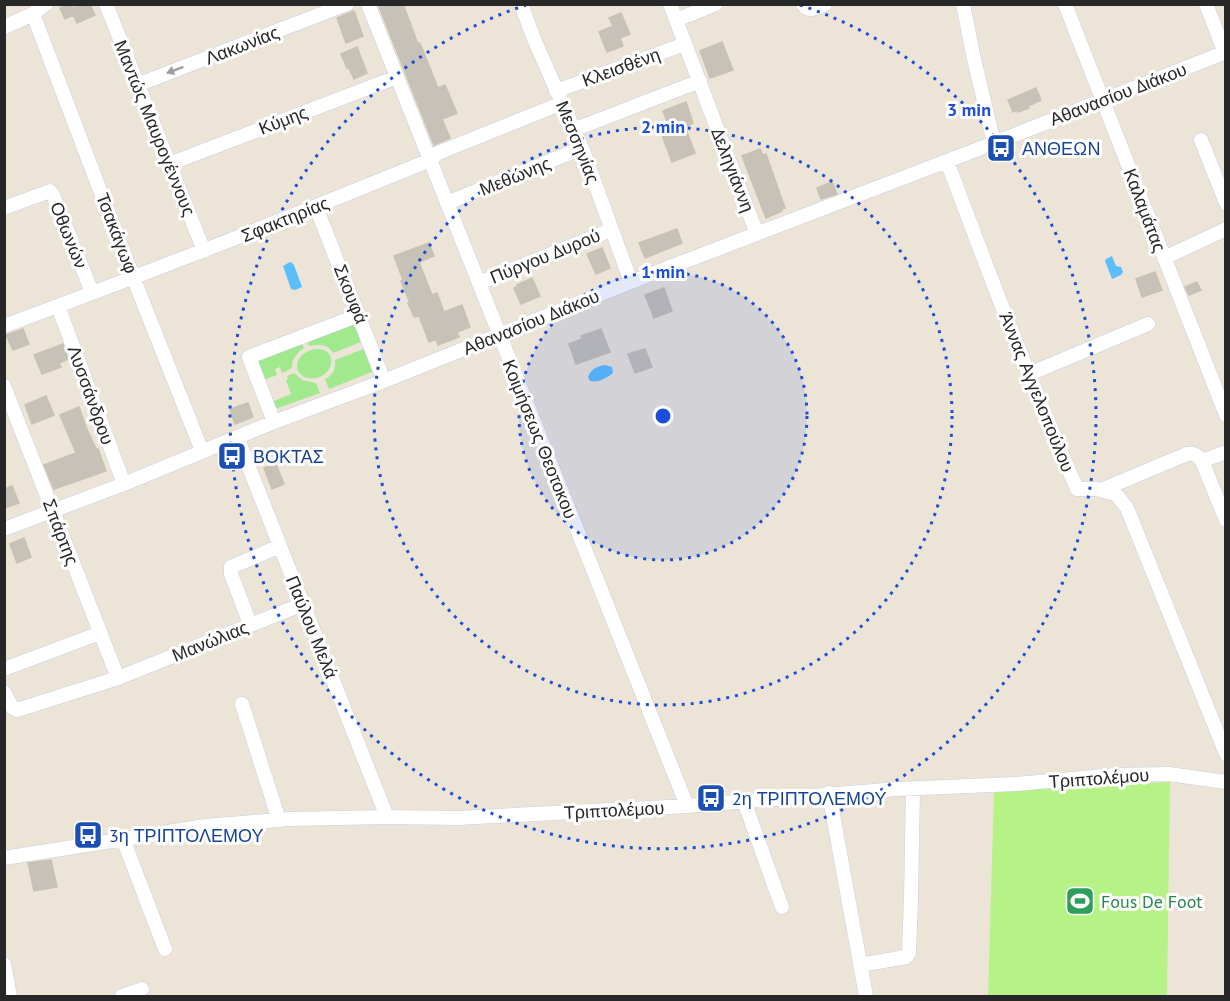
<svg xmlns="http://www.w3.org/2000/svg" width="1230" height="1001" font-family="'PT Sans',sans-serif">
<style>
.green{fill:#a0e98c}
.pitch{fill:#b7f286}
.water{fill:#5dbdfb}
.building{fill:#c7c2b7;stroke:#c7c2b1;stroke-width:1.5}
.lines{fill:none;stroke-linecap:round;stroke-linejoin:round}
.minor-casing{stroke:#cccde3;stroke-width:15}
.minor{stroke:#fff;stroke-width:14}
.oneway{fill:#9e9e9e}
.ring{fill:none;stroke:#1d4ed8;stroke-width:3;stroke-dasharray:3 6}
.labels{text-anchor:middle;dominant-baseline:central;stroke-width:6;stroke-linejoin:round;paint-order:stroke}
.street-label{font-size:18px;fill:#272727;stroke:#fff}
.transit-label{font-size:18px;fill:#164399;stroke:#fff;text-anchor:start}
.leisure-label{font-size:18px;fill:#27864d;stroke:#fff;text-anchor:start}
.centre{fill:#1d4ed8;stroke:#fff;stroke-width:3}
.ring-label{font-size:18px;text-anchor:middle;font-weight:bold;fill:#1d4ed8;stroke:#fff;stroke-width:6;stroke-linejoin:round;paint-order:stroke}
</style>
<rect width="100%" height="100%" fill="#ece5d7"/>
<path class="green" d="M354 319 363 341 333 353C328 344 319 344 309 346L306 337Z
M300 340 304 348C297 353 291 360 292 368L282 373 280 367 275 369 277 375 261 381 252 359Z
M366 348 374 371 329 389 325 379C333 375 336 369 335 360Z
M314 349C343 347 332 383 308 378 294 375 294 360 305 353 307 352 311 350 314 349Z
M294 373 302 380 316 383 320 393 272 410 268 387 274 401 291 394 286 380 288 379 287 376Z"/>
<path class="pitch" d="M1170 782 1167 996H988L994 791Z"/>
<path class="water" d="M1112 256 1116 266 1121 267 1123 272 1121 275 1112 279 1105 261 1106 259Z
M290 262 292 263 294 265 301 284 302 287 295 290 291 289 283 266Z
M605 365 612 367 613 373C607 378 598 383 590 381L588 377C591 369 597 366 605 365Z"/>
<path class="building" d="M68 4H71L73 8 81 4H90L95 15 77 23 73 15 65 19 60 8Z
M378 4H403L418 44 420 43 438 88 445 85 457 113 442 119 450 138 434 145Z
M354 11 363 36 346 43 337 18Z
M621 13 630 34 620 38 623 46 607 52 599 32 613 26 609 18Z
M722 42 733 70 710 78 700 51Z
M357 47 367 73 354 79 349 68H347L341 54Z
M1036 88 1041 100 1028 106 1029 108 1018 112 1017 110 1013 112 1008 100Z
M686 102 693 123 685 127 695 153 672 162 662 135 671 132 663 111Z
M760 149 763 155 766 154 785 208 782 209V211L766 218 742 156Z
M832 182 837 194 821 199 817 188Z
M677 229 682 243 645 258 639 243Z
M429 243 434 256 419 262 432 295 437 293 444 312 462 305 470 327 457 332 459 337 438 345 436 339 429 342 419 316 414 317 408 303H410L401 281 403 280 394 256Z
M602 248 610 268 596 274 587 254Z
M1155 272 1162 290 1142 297 1136 279Z
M532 278 540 296 521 304 514 288 518 286 517 285Z
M1197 282 1201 290 1189 295 1185 287Z
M664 288 672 311 654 318 645 295Z
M23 329 29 344 13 350 6 335Z
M601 329 610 352 576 364 569 344 582 339 581 336Z
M63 344 68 359 59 363 61 367 42 374 34 355Z
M645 349 652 367 635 373 628 354Z
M46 396 54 415 32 424 25 405Z
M248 403 253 417 235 424 230 409Z
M79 407 86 427 96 449H98L106 471 54 489 44 465 76 453 60 415Z
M276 464 284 484 272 489 264 468Z
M12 486 19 503 4 508V489Z
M24 538 31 557 17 563 10 544Z
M51 860 57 887 34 891 28 863Z"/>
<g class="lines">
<g class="minor-casing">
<path id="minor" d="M106 4 204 251
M368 4 687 806
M521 4 534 39 582 148 631 282
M670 4 757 234
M803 4C809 13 817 8 825 4
M963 4 974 59 994 143
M1065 4 1226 415
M1206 4 1225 53
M33 14 133 277 202 451
M676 20 716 4
M4 27 33 14 46 4
M137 85 347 4
M556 91 685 44
M573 130 700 81
M1201 140 1226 203
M947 161C988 271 1030 382 1077 489H1096L1116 494 1127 508 1226 754
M169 164 397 77
M447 203 582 148
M316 207 384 381
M4 208 50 191 53 195 92 292
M1164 258 1226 229
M479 283 611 230
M58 306 124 484
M4 326C147 273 289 218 430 160L438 153 562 103
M1029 374 1148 324
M4 386 118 678
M274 422 249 357 359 315
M237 437 387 817
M1202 461 1226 452
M1101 490 1187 454C1195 453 1197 455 1202 461L1226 520
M4 529 124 484 274 422 384 381 631 282 994 143 1226 52
M250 624 231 574V567L280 546
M4 669 100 633
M4 692 12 707 17 710 118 678 303 604
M242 704 279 820
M829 793 866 996
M744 801 782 907
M123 839 165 949
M4 858 206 826 290 819 387 817 458 818 687 806 898 789 1015 784 1115 775 1169 774 1226 782
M4 964 10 996
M860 965 906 957 909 953 911 898 913 788
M122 996 142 989"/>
</g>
<use href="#minor" class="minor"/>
</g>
<defs><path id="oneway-solid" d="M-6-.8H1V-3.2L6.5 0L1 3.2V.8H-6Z" transform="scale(1.5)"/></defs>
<use class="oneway" href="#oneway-solid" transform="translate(175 70) rotate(159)"/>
<circle cx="663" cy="416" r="144" fill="#1d4ed8" fill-opacity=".12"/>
<g class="ring">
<circle cx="663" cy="416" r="144"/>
<circle cx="663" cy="416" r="289"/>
<path d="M800 5A433 433 0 1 1 526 5"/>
</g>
<defs>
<g id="bus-square" transform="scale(1.5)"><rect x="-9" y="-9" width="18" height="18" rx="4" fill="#1a4fb4" stroke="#fff"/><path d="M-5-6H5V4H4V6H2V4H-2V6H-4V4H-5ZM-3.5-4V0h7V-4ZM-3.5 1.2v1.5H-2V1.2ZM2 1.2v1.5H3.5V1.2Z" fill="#fff"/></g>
<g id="stadium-square" transform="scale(1.5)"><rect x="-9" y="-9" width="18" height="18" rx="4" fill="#2e9e5b" stroke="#fff"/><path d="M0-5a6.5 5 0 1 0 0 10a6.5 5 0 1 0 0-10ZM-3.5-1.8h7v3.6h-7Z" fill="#fff"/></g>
</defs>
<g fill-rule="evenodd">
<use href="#bus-square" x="1001" y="148"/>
<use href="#bus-square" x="232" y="456"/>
<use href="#bus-square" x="711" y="798"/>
<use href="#bus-square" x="88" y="835"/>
<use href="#stadium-square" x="1080" y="901"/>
</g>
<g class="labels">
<g class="street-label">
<text transform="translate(242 45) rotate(-21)">Λακωνίας</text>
<text transform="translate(621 67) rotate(-20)">Κλεισθένη</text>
<text transform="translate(1118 94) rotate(-21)">Αθανασίου Διάκου</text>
<text transform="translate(283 120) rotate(-21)">Κύμης</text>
<text transform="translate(155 128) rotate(68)">Μαντώς Μαυρογέννους</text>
<text transform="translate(578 142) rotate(68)">Μεσσηνίας</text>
<text transform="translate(733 170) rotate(69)">Δεληγιάννη</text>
<text transform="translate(515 176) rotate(-22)">Μεθώνης</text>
<text transform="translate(1145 210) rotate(69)">Καλαμάτας</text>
<text transform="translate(285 219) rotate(-22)">Σφακτηρίας</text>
<text transform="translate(117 233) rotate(69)">Τσακάγωφ</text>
<text transform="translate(69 235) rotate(68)">Οθωνών</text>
<text transform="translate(545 256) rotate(-22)">Πύργου Δυρού</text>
<text transform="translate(351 294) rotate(68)">Σκουφά</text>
<text transform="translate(531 322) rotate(-22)">Αθανασίου Διάκου</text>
<text transform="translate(1037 392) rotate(68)">Άννας Αγγελοπούλου</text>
<text transform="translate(91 395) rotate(70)">Λυσσάνδρου</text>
<text transform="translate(540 439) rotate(68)">Κοιμήσεως Θεοτοκου</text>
<text transform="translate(61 532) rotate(69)">Σπάρτης</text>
<text transform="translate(312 627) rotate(68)">Παύλου Μελά</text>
<text transform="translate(210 641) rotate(-22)">Μανώλιας</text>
<text transform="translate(1099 778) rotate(-4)">Τριπτολέμου</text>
<text transform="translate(614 810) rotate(-3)">Τριπτολέμου</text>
</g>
<g class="transit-label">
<text x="1022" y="148">ΑΝΘΕΩΝ</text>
<text x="253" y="456">ΒΟΚΤΑΣ</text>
<text x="732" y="798">2η ΤΡΙΠΤΟΛΕΜΟΥ</text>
<text x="109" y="835">3η ΤΡΙΠΤΟΛΕΜΟΥ</text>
</g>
<g class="leisure-label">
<text x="1101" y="901">Fous De Foot</text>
</g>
</g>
<circle cx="663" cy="416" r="9" class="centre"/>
<g class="ring-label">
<text x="969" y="116">3 min</text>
<text x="663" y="133">2 min</text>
<text x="663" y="278">1 min</text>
</g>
<rect width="1230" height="1001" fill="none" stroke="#272727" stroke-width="12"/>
</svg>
